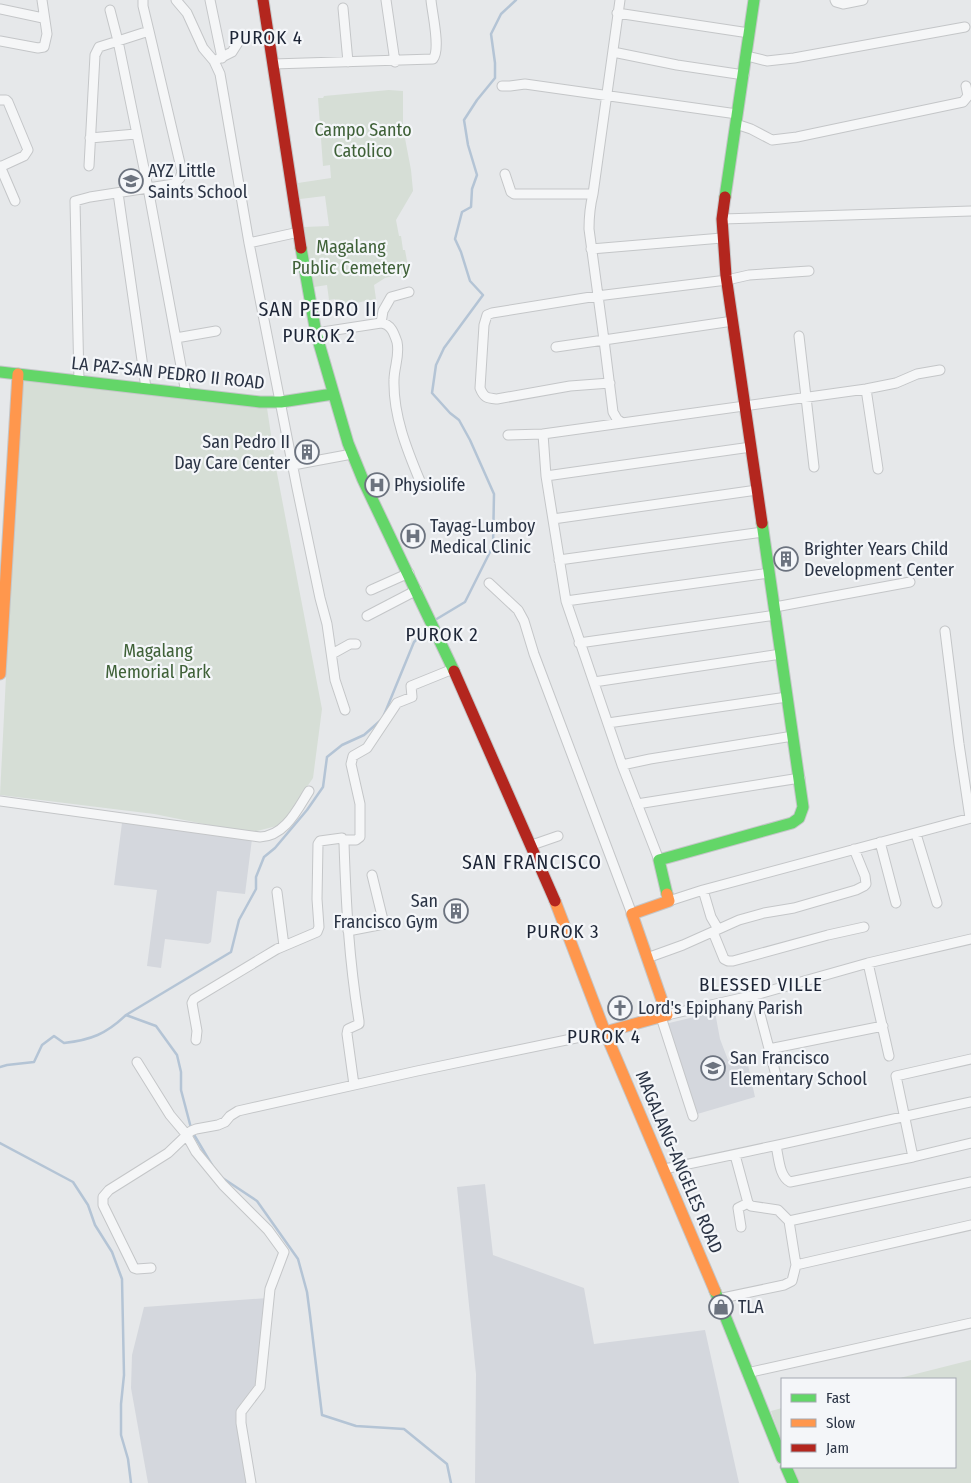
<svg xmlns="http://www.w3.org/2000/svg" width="971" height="1483" font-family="'Fira Sans Condensed',sans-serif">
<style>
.built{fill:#d4d7dd}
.green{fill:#d6ded6}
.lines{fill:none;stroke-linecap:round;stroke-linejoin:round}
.stream{stroke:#b4c4d5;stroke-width:2.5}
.street-casing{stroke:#c4c6c8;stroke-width:11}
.fast-casing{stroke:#c4c6c8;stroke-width:13}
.slow-casing{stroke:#c4c6c8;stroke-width:13}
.jam-casing{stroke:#c4c6c8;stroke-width:13}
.street{stroke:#f5f6f7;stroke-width:9}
.fast{stroke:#63d668;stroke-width:11}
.slow{stroke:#ff974d;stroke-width:11}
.jam{stroke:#b3261e;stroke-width:11}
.labels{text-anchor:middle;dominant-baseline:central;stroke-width:4.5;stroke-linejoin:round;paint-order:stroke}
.park-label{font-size:18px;fill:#3f6138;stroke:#f4f6f9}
.poi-label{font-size:18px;fill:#2b3445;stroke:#f4f6f9;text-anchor:start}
.street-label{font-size:18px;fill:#2b3445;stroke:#f4f6f9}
.neighbourhood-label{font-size:19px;letter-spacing:1px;fill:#1d2536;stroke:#f4f6f9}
.quarter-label{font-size:20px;letter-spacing:1px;fill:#1d2536;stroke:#f4f6f9}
</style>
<rect width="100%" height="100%" fill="#e6e8ea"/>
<path class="built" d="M122 823 252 839 245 894 217 891 211 942 208 944 165 939 161 968 147 966 157 890 114 885Z
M715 1012 720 1039 728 1060 746 1056 755 1097 694 1115 665 1024Z
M485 1184 493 1255 584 1288 594 1344 705 1330 739 1483H475L476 1374 457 1187Z
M268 1298 260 1388 241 1403 248 1483H148L131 1388 132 1355 144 1307Z"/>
<path class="green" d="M389 90 403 91V128L411 170 413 191 396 220 399 236H401L403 250H405L409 272 385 278 374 285 376 299 336 307 335 299 329 300 327 285 314 287 304 227 329 226 325 196 300 199 298 183 331 178 330 165 323 166 318 98H323L324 96Z
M21 379 267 408 276 468 322 709 313 778 281 825 249 833 154 814 0 795Z
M971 1360V1483H797L791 1467H955V1379H896Z
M782 1408V1442L771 1411Z"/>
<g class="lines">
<path class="stream" d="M435 620 465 602 493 546 494 494 470 440 459 420 450 413 432 393 436 365 444 348 483 295 470 281 461 252 455 239 462 212 471 207 472 189 477 175 468 145 464 120 477 100 495 78V63L491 34 501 14 516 0
M384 715 414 642 430 626
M126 1015 156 1026 177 1055 181 1072V1090L191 1128
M0 1067 7 1065 34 1062 42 1045 54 1036 64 1043C91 1040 106 1034 126 1015L231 952 239 920 256 889V877L264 857 275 848 307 810 323 787 327 757 342 745 364 735 381 720
M193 1133 212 1165
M0 1143 73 1182 88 1205 95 1225 112 1252 122 1279 124 1375 121 1404V1435L128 1459 131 1483
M221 1177 257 1201 298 1259 307 1292 310 1315 322 1415 356 1426 404 1429 447 1464 451 1483"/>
<g class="street-casing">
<path id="street" d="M176 0 187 13 203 48 214 61 220 74 249 243 297 488 320 598 327 624 335 680 345 710
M210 0 222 58
M386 0 395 62
M620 0 593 194C590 206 589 216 589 229L604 340 733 321
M835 0 836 2 843 4 863 0
M343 8 348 62
M0 9 43 18
M110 10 118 41 149 31 143 6V0
M617 13 749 33
M0 41 38 48 44 47 47 34 42 0
M613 52 677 65 744 75
M747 56 767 61 794 58 965 27
M214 61 232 52 239 41 268 33
M273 64 433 59C441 49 432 13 431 0
M502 86H510L525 84 737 114
M0 100H6L8 102 28 150 24 156 0 167
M736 124 751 129 772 140 797 137 963 102 968 96 966 86
M90 138 136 134
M0 166 15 201
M89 166 95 55 99 47 118 41 148 188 186 393
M505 174 511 192 514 194H593
M118 193 146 388
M722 219 971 211
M249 243 299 232
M591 249 722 238
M381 323 383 311 391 297 409 292
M316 333 381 323C391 324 394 333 397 342 400 356 394 367 394 380 393 415 407 450 420 481
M799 336 814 467
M176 338 216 331
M556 347 604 340 613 412 617 419 621 422
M79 381 75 201 90 197 174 184 180 178 182 172 149 31
M610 383 570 386 497 399C487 398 484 398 480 388L484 325 487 315 492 313 597 296 727 280 749 275 809 271
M866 389 878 469
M508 435 543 434
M293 465 352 454
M546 476 751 447
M553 519 757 490
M559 560 763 532
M489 583 518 610 524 621 534 654 632 914
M371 590 409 573
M566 601 769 573
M775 607 910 582
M367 616 417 590
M945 631 959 744 970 818
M579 643 776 615
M332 654 350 644H356
M594 682 781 654
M608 723 787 697
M622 765 650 759 793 736
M0 801 260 837C285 836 297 810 309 791
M637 804 800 778
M916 834 937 903
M344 840H356L360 837V804L351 764 353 756 367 748 397 703 412 697 411 686 453 669
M880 842 896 903
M532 845 558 836
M659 860 622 765 566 601 546 476 543 434 866 389 896 383 917 374 940 370
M703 890 711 917 718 929
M277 892 284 946
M669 901 703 890 971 818
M348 931 384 924 372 875
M713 932 724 959 728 961H733L828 935 864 927
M647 958 683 945 739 920 764 913 794 908 856 890 864 886 866 884 865 876 854 849
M868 963 889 1056
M755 995 777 1079
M667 1015 755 995 868 963 971 939
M661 1017 693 1116
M196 1040 197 1031 192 1003 194 999 277 949 317 932 319 927 317 899 318 844 320 841 342 838 344 843C346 904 349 960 359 1021V1024L348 1029 347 1034 354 1085
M769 1049 883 1026
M137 1062 170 1115 186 1134 196 1152 223 1185 268 1230 284 1252 270 1289 260 1387 241 1412V1423L251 1483
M776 1146C779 1158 779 1176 790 1182L913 1157 971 1143
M913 1157 896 1076 971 1059
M664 1169C766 1149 868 1124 971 1102
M789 1221 971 1182
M741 1227 738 1208 748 1203
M796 1265 971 1225
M151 1268 137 1269 134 1268 103 1205V1197L109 1190 168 1153 191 1131 196 1129 218 1125 225 1122 230 1116 238 1111 417 1071 605 1032
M718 1299 784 1285 792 1281 796 1265 789 1221 778 1210 751 1206 748 1203 735 1155
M747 1373 971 1323"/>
</g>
<g class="fast-casing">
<path id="fast" d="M725 197 754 0
M301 248 316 333 348 443 363 480 454 671
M0 372 260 402H281L333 394
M667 894 659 860 792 823 799 818 803 807 762 523
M715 1291 782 1458
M786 1467 793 1483"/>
</g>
<g class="slow-casing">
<path id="slow" d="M0 674 18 374
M555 901 605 1032 715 1291
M605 1032 667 1015 632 914 669 901 667 894"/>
</g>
<g class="jam-casing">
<path id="jam" d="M263 0 301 248
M725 197 722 219 726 276 762 523
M454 671 555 901"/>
</g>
<use href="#street" class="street"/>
<use href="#fast" class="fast"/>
<use href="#slow" class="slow"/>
<use href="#jam" class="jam"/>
</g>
<defs>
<g id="school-ring" transform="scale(1.25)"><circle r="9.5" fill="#f4f6f9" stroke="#6c737f" stroke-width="1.5"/><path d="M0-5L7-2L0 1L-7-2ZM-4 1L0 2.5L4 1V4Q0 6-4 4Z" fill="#6c737f"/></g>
<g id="building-ring" transform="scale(1.25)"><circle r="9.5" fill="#f4f6f9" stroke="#6c737f" stroke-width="1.5"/><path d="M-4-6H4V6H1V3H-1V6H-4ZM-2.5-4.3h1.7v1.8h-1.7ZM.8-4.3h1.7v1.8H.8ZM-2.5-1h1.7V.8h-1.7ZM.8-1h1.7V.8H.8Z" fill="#6c737f"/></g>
<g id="hospital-ring" transform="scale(1.25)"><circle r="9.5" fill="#f4f6f9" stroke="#6c737f" stroke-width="1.5"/><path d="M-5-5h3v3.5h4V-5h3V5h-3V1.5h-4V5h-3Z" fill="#6c737f"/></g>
<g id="church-ring" transform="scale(1.25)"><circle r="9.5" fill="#f4f6f9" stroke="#6c737f" stroke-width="1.5"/><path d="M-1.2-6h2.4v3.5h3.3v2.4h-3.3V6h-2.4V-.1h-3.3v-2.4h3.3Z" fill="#6c737f"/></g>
<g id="shop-ring" transform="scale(1.25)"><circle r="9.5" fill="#f4f6f9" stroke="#6c737f" stroke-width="1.5"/><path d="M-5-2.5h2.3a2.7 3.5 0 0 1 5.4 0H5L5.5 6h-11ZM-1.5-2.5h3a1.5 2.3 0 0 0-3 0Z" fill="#6c737f"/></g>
</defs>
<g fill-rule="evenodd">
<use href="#school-ring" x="131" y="181"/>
<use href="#building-ring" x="307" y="452"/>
<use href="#hospital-ring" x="377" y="485"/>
<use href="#hospital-ring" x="413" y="536"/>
<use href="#building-ring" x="786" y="559"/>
<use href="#building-ring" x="456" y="911"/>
<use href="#church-ring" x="620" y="1008"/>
<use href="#school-ring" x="713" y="1068"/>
<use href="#shop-ring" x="721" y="1307"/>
</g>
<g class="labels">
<g class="park-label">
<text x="363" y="130">Campo Santo<tspan x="363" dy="21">Catolico</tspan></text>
<text x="351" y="247">Magalang<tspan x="351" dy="21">Public Cemetery</tspan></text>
<text x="158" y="651">Magalang<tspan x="158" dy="21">Memorial Park</tspan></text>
</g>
<g class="poi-label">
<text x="148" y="171">AYZ Little<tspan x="148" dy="21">Saints School</tspan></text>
<text x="290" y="442" text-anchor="end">San Pedro II<tspan x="290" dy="21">Day Care Center</tspan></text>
<text x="394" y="485">Physiolife</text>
<text x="430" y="526">Tayag-Lumboy<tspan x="430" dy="21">Medical Clinic</tspan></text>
<text x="804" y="549">Brighter Years Child<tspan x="804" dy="21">Development Center</tspan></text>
<text x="438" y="901" text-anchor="end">San<tspan x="438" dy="21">Francisco Gym</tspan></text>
<text x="638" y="1008">Lord's Epiphany Parish</text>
<text x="730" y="1058">San Francisco<tspan x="730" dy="21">Elementary School</tspan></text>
<text x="738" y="1307">TLA</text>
</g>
<g class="street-label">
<text transform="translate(168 373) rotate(6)">LA PAZ-SAN PEDRO II ROAD</text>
<text transform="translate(679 1162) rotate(67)">MAGALANG-ANGELES ROAD</text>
</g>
<g class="neighbourhood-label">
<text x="266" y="37">PUROK 4</text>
<text x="319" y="335">PUROK 2</text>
<text x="442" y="634">PUROK 2</text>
<text x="563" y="931">PUROK 3</text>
<text x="761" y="984">BLESSED VILLE</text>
<text x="604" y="1036">PUROK 4</text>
</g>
<g class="quarter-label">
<text x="318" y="309">SAN PEDRO II</text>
<text x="532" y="862">SAN FRANCISCO</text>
</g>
</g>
<rect x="781" y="1378" width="175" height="90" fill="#f4f6f9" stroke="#a4a8b1"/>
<rect x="791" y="1394" width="25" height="8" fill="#63d668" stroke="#a4a8b1"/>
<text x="826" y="1403" font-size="15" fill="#2b3445">Fast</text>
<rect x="791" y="1419" width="25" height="8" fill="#ff974d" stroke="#a4a8b1"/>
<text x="826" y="1428" font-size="15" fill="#2b3445">Slow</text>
<rect x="791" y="1444" width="25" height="8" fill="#b3261e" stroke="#a4a8b1"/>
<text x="826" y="1453" font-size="15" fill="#2b3445">Jam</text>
</svg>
